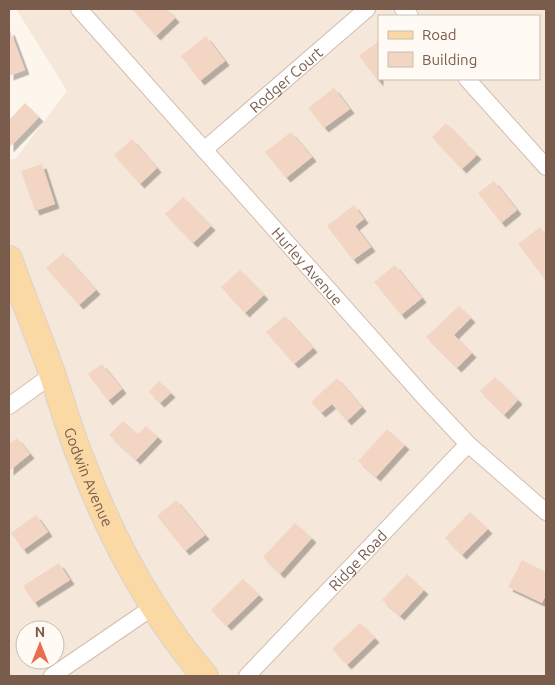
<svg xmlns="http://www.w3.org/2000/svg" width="555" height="685" font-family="Ubuntu,sans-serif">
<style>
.residential{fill:#f5e8da;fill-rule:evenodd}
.building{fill:#f3d5c3;filter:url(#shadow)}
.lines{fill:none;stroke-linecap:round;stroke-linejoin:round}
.street-casing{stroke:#d1beb0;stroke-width:18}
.primary-casing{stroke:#dad1cd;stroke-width:28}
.street{stroke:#fff;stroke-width:16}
.primary{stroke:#fbd9a5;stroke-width:26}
.labels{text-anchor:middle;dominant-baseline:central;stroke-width:5;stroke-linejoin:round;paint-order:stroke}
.street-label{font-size:15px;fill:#7a5c4d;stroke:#fffaf3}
</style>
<defs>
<filter id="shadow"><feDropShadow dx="4.5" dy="4.5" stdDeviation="0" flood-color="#0004"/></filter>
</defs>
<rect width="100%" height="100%" fill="#fdf6ec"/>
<path class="residential" d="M16 9H546V676H9V160L16 158 67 91ZM379 16H539V79H379ZM25 630H55V660H25Z"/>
<path class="building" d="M132 9H167L175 18 156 36Z
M10 30 25 70 9 76V31Z
M206 36 225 61 200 81 181 56Z
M379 41V82L359 56Z
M334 88 350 109 324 128 308 108Z
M25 103 39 117 9 148V120Z
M446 123 477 155 462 169 432 137Z
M291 132 312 157 286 178 265 152Z
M132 139 157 168 140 184 114 155Z
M42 164 55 204 35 211 21 171Z
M494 181 517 210 501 223 478 193Z
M183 197 211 226 193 243 165 214Z
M354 205 364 219 355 226 371 247 353 260 327 226Z
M540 227 546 235V281L518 244Z
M63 253 96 290 79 305 46 268Z
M395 265 422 298 401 315 374 282Z
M240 270 264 295 245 313 221 287Z
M459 306 471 318 454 335 472 353 457 368 426 337Z
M285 316 313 348 294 364 266 332Z
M102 364 122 389 108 401 88 374Z
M495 377 518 400 504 415 480 391Z
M337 378 362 407 347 421 332 404 321 413 311 402Z
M159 381 171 393 160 403 149 392Z
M123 421 138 434 146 426 158 437 136 460 109 435Z
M387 429 405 445 376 477 358 461Z
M17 438 30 454 9 471V444Z
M176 500 205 535 185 551 157 516Z
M470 512 488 529 462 555 445 538Z
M36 515 48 532 23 550 11 533Z
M295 523 312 538 280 574 263 557Z
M522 560 546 572V595L542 603 508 587Z
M59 563 70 580 34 603 23 586Z
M407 574 424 590 400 616 382 600Z
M243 579 259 595 227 626 211 610Z
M360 623 375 638 347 665 332 649Z"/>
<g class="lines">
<g class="street-casing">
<g id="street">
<path id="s1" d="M79 9 424 397 468 444 546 512"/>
<path d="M403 9 410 16"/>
<path d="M467 79 546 167"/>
<path id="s2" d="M204 150 367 9"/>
<path d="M9 406 52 375"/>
<path d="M52 676 153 607"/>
<path id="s3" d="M247 676 468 444"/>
</g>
</g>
<g class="primary-casing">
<g id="primary">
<path id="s4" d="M9 259C23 298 39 337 53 376 62 404 70 432 81 459 111 538 150 612 205 676"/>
</g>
</g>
<use href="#street" class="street"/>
<use href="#primary" class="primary"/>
</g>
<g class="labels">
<g class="street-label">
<text stroke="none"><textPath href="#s2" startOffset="108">Rodger Court</textPath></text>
<text stroke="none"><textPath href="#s1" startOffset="344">Hurley Avenue</textPath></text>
<text stroke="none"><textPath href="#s4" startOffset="232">Godwin Avenue</textPath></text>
<text stroke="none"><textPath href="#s3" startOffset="160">Ridge Road</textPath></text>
</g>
</g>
<rect width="555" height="685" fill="none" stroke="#7a5c4d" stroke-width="20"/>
<rect x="378" y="15" width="162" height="65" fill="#fffaf3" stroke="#cabbb1"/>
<rect x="388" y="31" width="25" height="8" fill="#fbd9a5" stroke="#cabbb1"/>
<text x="422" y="40" font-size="15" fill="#7a5c4d">Road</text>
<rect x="388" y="52" width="25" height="15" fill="#f3d5c3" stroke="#cabbb1"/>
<text x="422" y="65" font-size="15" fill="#7a5c4d">Building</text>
<g transform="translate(40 645)"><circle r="24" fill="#fffaf3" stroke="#cabbb1"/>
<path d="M0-4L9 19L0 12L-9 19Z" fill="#e76f51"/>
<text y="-8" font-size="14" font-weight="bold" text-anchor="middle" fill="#7a5c4d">N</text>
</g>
</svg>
